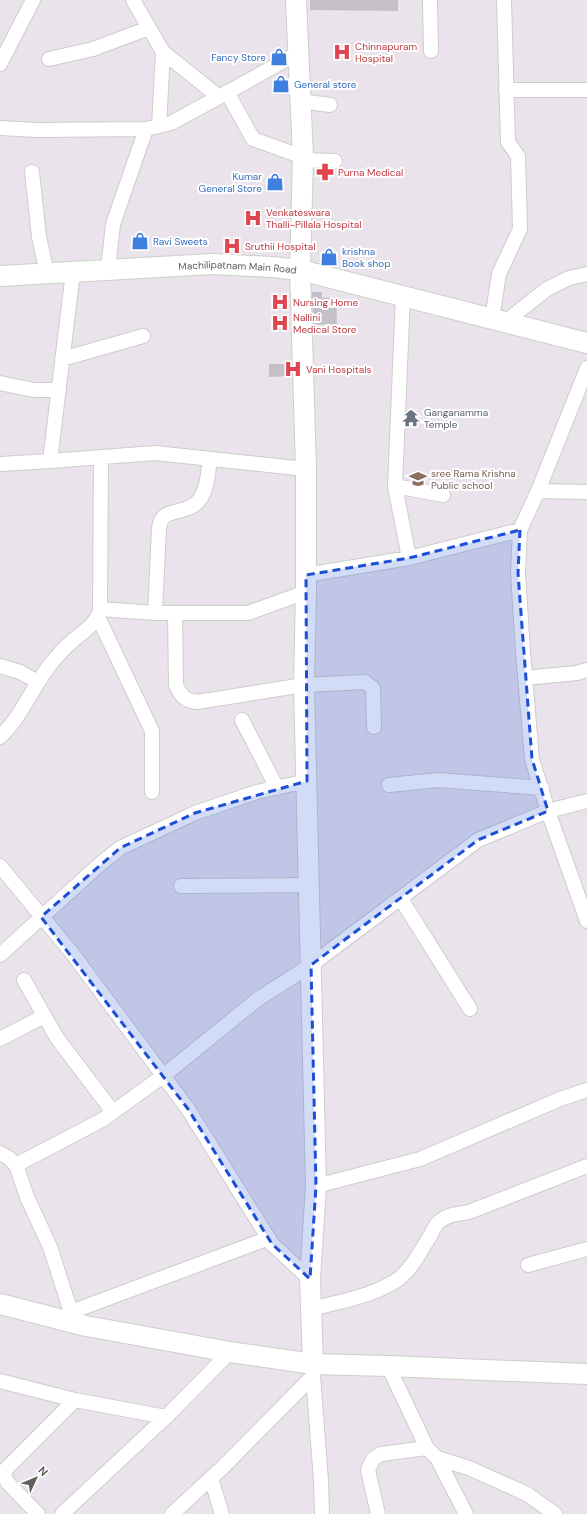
<svg xmlns="http://www.w3.org/2000/svg" width="587" height="1514" font-family="'DM Sans',sans-serif">
<style>
.building{fill:#c5c0c7}
.lines{fill:none;stroke-linecap:round;stroke-linejoin:round}
.street-casing{stroke:#cbcfc9;stroke-width:16}
.secondary-casing{stroke:#cbd0c9;stroke-width:22}
.street{stroke:#fff;stroke-width:14}
.secondary{stroke:#fff;stroke-width:20}
.marked{fill:#1d4ed8;fill-opacity:0.2;stroke:#1d4ed8;stroke-width:3;stroke-dasharray:8 5;stroke-linejoin:round}
.labels{text-anchor:middle;dominant-baseline:central;stroke-width:4;stroke-linejoin:round;paint-order:stroke}
.health-label{font-size:10px;fill:#be3a42;stroke:#fff;text-anchor:start}
.shop-label{font-size:10px;fill:#366cbe;stroke:#fff;text-anchor:start}
.street-label{font-size:10px;fill:#5e625b;stroke:#fff}
.worship-label{font-size:10px;fill:#5b616d;stroke:#fff;text-anchor:start}
.education-label{font-size:10px;fill:#785e54;stroke:#fff;text-anchor:start}
</style>
<rect width="100%" height="100%" fill="#eae3ec"/>
<path class="building" d="M310 0H398V11L310 10Z
M312 292H322V298L336 297 337 324 313 325Z
M269 364H291L292 376 269 377Z"/>
<g class="lines">
<g class="street-casing">
<path id="street" d="M133 0 163 52 219 97 298 53
M430 0 431 51
M49 59 93 49 149 28
M0 64 33 0
M506 90H587
M227 92 253 139 303 157
M300 101 330 105
M159 126 163 52
M0 128 38 130 146 129 171 123 219 97
M302 160 335 161
M32 172 39 237 47 273
M108 270 113 224 146 129
M73 272 50 461 155 453 306 469
M403 296 395 486 443 495
M492 319 499 274 520 229 518 156 508 142 504 0
M505 322 547 289 569 278 587 274
M62 359 143 336
M0 383 34 390H59
M101 457 100 609 155 613H248L306 592
M0 464 50 461
M395 486 409 558
M538 491 587 492
M306 575 409 558 520 530
M155 613 159 528C160 525 160 521 162 519 168 509 191 513 200 499 208 488 208 471 210 459
M175 613 176 685C181 696 184 700 197 702L304 685 365 682 373 688 374 727
M98 617 152 731V792
M0 666 20 672 38 682
M525 678 577 673 587 670
M242 720 277 788
M0 737C23 715 33 685 53 661 58 656 62 650 68 645 79 634 96 626 100 610
M389 785 438 780 542 788
M587 801 548 811 587 921
M0 866 72 953 188 1109 272 1244 310 1279
M181 886 309 885
M401 899 470 1009
M0 955 99 865 120 848 195 813 257 792 307 781
M24 980 57 1038 113 1112
M0 1039 44 1016
M0 1153 9 1158 16 1165 27 1197 50 1247 71 1312 77 1318
M16 1165 102 1120 163 1076 258 999 311 965 478 840 548 811 532 759 523 652 518 573 520 530 538 491 587 368
M316 1186 420 1159 560 1099 587 1090
M528 1265 587 1249
M311 1309C341 1301 375 1296 400 1278 413 1267 421 1250 430 1236 433 1231 435 1224 440 1221 448 1214 459 1214 469 1212L587 1166
M71 1312 269 1238
M388 1366 427 1448 437 1458 469 1468 527 1494 555 1514
M313 1376 321 1480 322 1514
M0 1381 75 1400 166 1417
M437 1458 466 1514
M211 1478 222 1514
M38 1514 8 1483 4 1476 6 1469 75 1400
M62 1514 166 1417 230 1352
M172 1514 222 1468 313 1376V1364
M378 1514 368 1470 373 1459 381 1454 427 1448"/>
</g>
<g class="secondary-casing">
<g id="secondary">
<path d="M296 0 303 157 300 270 306 469V592L304 685 316 1186 310 1279 313 1364"/>
<path id="s1" d="M0 276 212 264 272 267 300 270 587 343"/>
<path d="M0 1304 86 1326 230 1352 313 1364 388 1366 587 1374"/>
</g>
</g>
<use href="#street" class="street"/>
<use href="#secondary" class="secondary"/>
</g>
<path class="marked" d="M520 530 518 573 532 759 548 811 478 840 311 965 316 1186 310 1279 272 1244 188 1109 41 917 120 848 195 813 307 781 306 575 409 558Z"/>
<defs>
<g id="hospital-bare" transform="scale(1.38)"><path d="M-5-5h3v3.5h4V-5h3V5h-3V1.5h-4V5h-3Z" fill="#e0444e" stroke="#fff" stroke-width="2.5" paint-order="stroke"/></g>
<g id="shop-bare" transform="scale(1.38)"><path d="M-5-2.5h2.3a2.7 3.5 0 0 1 5.4 0H5L5.5 6h-11ZM-1.5-2.5h3a1.5 2.3 0 0 0-3 0Z" fill="#3f7fe0" stroke="#fff" stroke-width="2.5" paint-order="stroke"/></g>
<g id="pharmacy-bare" transform="scale(1.38)"><path d="M-2-6h4v4h4v4h-4v4h-4v-4h-4v-4h4Z" fill="#e0444e" stroke="#fff" stroke-width="2.5" paint-order="stroke"/></g>
<g id="temple-bare" transform="scale(1.38)"><path d="M0-6L5-2H3V0L6.5 2.5H4V6H1.5V3h-3V6H-4V2.5H-6.5L-3 0V-2H-5Z" fill="#6b7280" stroke="#fff" stroke-width="2.5" paint-order="stroke"/></g>
<g id="school-bare" transform="scale(1.38)"><path d="M0-5L7-2L0 1L-7-2ZM-4 1L0 2.5L4 1V4Q0 6-4 4Z" fill="#8d6e63" stroke="#fff" stroke-width="2.5" paint-order="stroke"/></g>
</defs>
<g fill-rule="evenodd">
<use href="#hospital-bare" x="342" y="52"/>
<use href="#shop-bare" x="279" y="57"/>
<use href="#shop-bare" x="281" y="84"/>
<use href="#pharmacy-bare" x="325" y="172"/>
<use href="#shop-bare" x="275" y="182"/>
<use href="#hospital-bare" x="253" y="218"/>
<use href="#shop-bare" x="140" y="241"/>
<use href="#hospital-bare" x="232" y="246"/>
<use href="#shop-bare" x="329" y="257"/>
<use href="#hospital-bare" x="280" y="302"/>
<use href="#hospital-bare" x="280" y="323"/>
<use href="#hospital-bare" x="293" y="369"/>
<use href="#temple-bare" x="411" y="418"/>
<use href="#school-bare" x="418" y="479"/>
</g>
<g class="labels">
<g class="health-label">
<text x="355" y="46">Chinnapuram<tspan x="355" dy="12">Hospital</tspan></text>
<text x="338" y="172">Purna Medical</text>
<text x="266" y="212">Venkateswara<tspan x="266" dy="12">Thalli-Pillala Hospital</tspan></text>
<text x="245" y="246">Sruthii Hospital</text>
<text x="293" y="302">Nursing Home</text>
<text x="293" y="317">Nallini<tspan x="293" dy="12">Medical Store</tspan></text>
<text x="306" y="369">Vani Hospitals</text>
</g>
<g class="shop-label">
<text x="266" y="57" text-anchor="end">Fancy Store</text>
<text x="294" y="84">General store</text>
<text x="262" y="176" text-anchor="end">Kumar<tspan x="262" dy="12">General Store</tspan></text>
<text x="153" y="241">Ravi Sweets</text>
<text x="342" y="251">krishna<tspan x="342" dy="12">Book shop</tspan></text>
</g>
<g class="street-label">
<text stroke="none"><textPath href="#s1" startOffset="238">Machilipatnam Main Road</textPath></text>
</g>
<g class="worship-label">
<text x="424" y="412">Ganganamma<tspan x="424" dy="12">Temple</tspan></text>
</g>
<g class="education-label">
<text x="431" y="473">sree Rama Krishna<tspan x="431" dy="12">Public school</tspan></text>
</g>
</g>
<g transform="translate(36 1478) rotate(46)" stroke="#ffffff" stroke-width="3" paint-order="stroke">
<path d="M0-3L7 15L0 10L-7 15Z" fill="#5e625b"/>
<text y="-6" font-size="11" font-weight="bold" text-anchor="middle" fill="#5e625b">N</text>
</g>
</svg>
